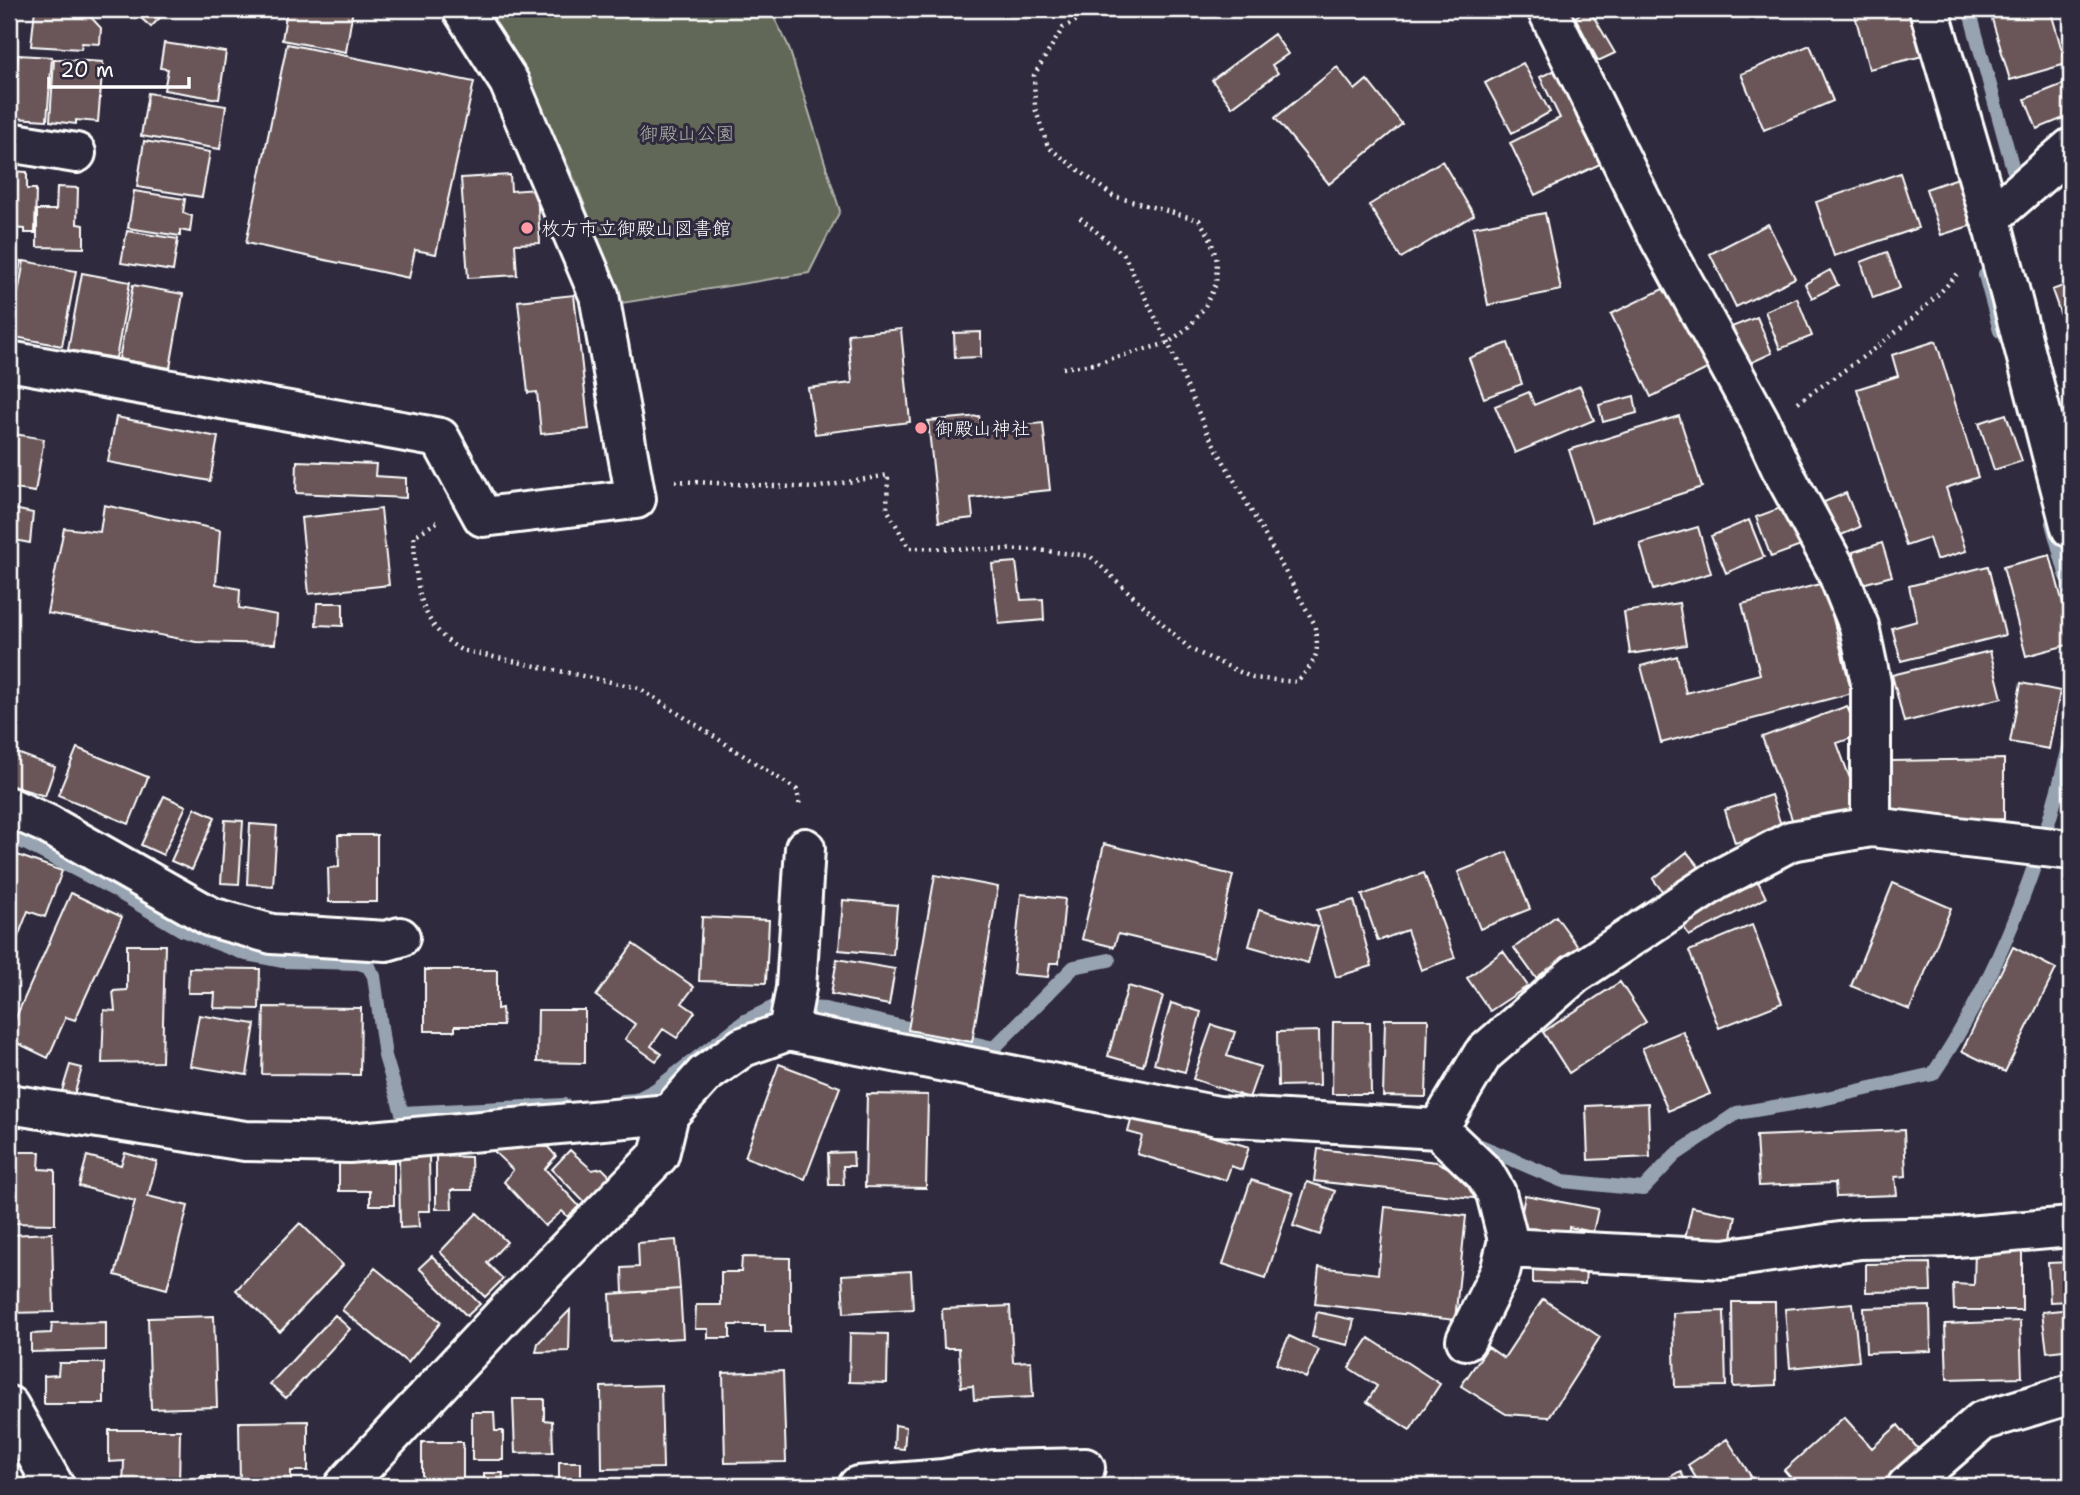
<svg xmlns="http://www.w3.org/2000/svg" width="2080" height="1495" font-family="'Shantell Sans','Klee One',sans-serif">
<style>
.green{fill:#626759;stroke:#b0b3ac;stroke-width:2}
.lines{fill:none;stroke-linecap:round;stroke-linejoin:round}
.stream{stroke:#97a3b1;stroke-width:14}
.building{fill:#6a5758;stroke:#fff;stroke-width:2}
.minor-casing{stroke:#fff;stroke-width:44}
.path{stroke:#fff;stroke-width:4.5;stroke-dasharray:2 5;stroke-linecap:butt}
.minor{stroke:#2f2a3d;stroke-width:38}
.poi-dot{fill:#ff9aa2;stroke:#2f2a3d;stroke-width:2.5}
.labels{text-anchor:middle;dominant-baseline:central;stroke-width:6;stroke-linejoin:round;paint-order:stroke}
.park-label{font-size:19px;fill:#b0b3ac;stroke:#2f2a3d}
.poi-label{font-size:19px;fill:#fff;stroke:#2f2a3d;text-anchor:start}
</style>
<rect width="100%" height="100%" fill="#2f2a3d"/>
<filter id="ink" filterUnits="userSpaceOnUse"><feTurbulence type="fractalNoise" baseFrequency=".0143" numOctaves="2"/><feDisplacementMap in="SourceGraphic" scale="14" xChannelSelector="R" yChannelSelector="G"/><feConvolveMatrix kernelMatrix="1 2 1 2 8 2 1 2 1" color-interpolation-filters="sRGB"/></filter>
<g filter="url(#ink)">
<path class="green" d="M487 9H770L788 45 840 211 809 273 622 303 576 183 517 56Z"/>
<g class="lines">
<path class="stream" d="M1969 9 2013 169
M1985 275 2000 331
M2052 523 2071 592
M9 837 27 844 113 889 182 930 246 954 283 961 359 963 368 966 374 976 385 1056 402 1113 564 1105
M623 1101 636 1100 655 1090 745 1021 776 1006 825 1009 994 1048 1074 967 1109 960
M1471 1142 1563 1181 1643 1189 1675 1155 1737 1113 1822 1099 1933 1074C2001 974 2043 856 2071 739"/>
</g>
<path class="building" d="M35 9 88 14 101 28 100 44 82 43 81 49 31 46Z
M131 9H168L151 27Z
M287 9H353L346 52 282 40Z
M1589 9 1615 53 1598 61 1575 17Z
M1879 9H1915L1927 55 1869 69 1855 15Z
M1989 9H2050L2066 64 2010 80Z
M1274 34 1288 54 1272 65 1278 73 1232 107 1212 80Z
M164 43 226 52 219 99 164 90 168 69 160 68Z
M287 44 474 82 436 254 415 250 409 278 246 243Z
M1810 45 1833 101 1764 130 1741 74Z
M18 55 52 57 47 120 13 118Z
M54 59 103 62 98 122 76 120V124L50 121Z
M1523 63 1550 112 1512 133 1485 83Z
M1337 67 1355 90 1367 80 1402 124 1329 184 1275 118Z
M1562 67 1584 112 1576 116 1600 164 1535 195 1510 143 1560 118 1540 77Z
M2071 81V115L2037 129 2025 99Z
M148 93 226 106 220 149 141 136Z
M144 141 210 152 202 197 137 187Z
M1442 161 1474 215 1401 258 1369 205Z
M9 171 27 172V189H36L35 233H25V229L9 228Z
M1900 173 1918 228 1834 256 1816 202Z
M510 175 511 191 537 189 540 243 515 244 517 275 468 278 461 178Z
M1958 178 1973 225 1941 235 1926 189Z
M57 187 78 188 77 224 84 225V248L37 247V210H56Z
M134 191 185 199 183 213 192 216 190 232 180 230V236L128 228Z
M1545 213 1561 290 1488 305 1473 227Z
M1768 224 1795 278 1736 307 1710 254Z
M127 231 178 239 173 271 121 263Z
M1887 252 1900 288 1873 298 1861 262Z
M9 259 21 261 9 327Z
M24 261 76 271 62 346 10 336Z
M1830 270 1838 285 1812 298 1805 284Z
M82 273 130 282 116 358 68 350Z
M2071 283V344L2052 290Z
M133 285 183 294 170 368 119 359Z
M1669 286 1709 368 1651 397 1611 314Z
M574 295 589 429 541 434 537 392 528 393 518 301Z
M1797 298 1812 336 1780 349 1765 311Z
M1757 317 1772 353 1746 365 1729 328Z
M901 329 910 422 815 434 808 388 852 383 848 334Z
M981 332V357L955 358 954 333Z
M1936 341 1978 477 1946 488 1966 551 1936 560 1929 538 1906 546 1857 389 1898 376 1892 355Z
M1508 343 1522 384 1484 398 1469 358Z
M1580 386 1594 420 1515 453 1495 406 1529 392 1534 405Z
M1634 396 1637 413 1603 422 1599 405Z
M2006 414 2022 461 1994 470 1979 423Z
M979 416 982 429 1043 423 1050 490 971 498 973 518 939 522 928 421Z
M1679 416 1702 487 1592 522 1569 450Z
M116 417 218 437 210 481 108 462Z
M9 433 44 439 35 492 9 488Z
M297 461 376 464 375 476 406 478V498L296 493Z
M1846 493 1860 527 1839 536 1824 502Z
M104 505 220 530 216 584 240 589 239 608 277 615 275 644 196 642 47 613 64 528 100 532Z
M1786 506 1801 546 1771 557 1756 517Z
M9 508 33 513 30 543 9 539V542Z
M381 509 389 585 309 594 301 518Z
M1749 520 1764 557 1726 573 1711 536Z
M1698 527 1711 573 1653 590 1640 544Z
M1882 543 1892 576 1862 584 1853 552Z
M2050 555 2071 634V644L2026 656 2003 567Z
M1016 562 1021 600 1043 599 1044 620 999 624 992 564Z
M1988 566 2005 635 1901 661 1892 628 1917 621 1909 586Z
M1824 583 1852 693 1661 743 1641 666 1677 656 1686 693 1760 674 1742 604Z
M317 603H343V626L316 625Z
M1679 603 1686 645 1630 654 1624 612Z
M1990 651 2002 698 1904 722 1892 675Z
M2021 683 2060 691 2049 749 2010 742Z
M1847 706 1858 736 1837 743 1860 806 1796 830 1762 737Z
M77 748 148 777 129 824 58 795Z
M9 750 55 767 45 796 9 785Z
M2004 759V819L1891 820V761Z
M1771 795 1782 828 1735 843 1725 810Z
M164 796 186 806 163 855 141 845Z
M195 808 215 817 192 870 171 861Z
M225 820 243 821 239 884 221 883Z
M250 824 277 826 273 886 247 884Z
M338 835H377V902H329L328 868 339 867Z
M1104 844 1233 875 1214 957 1118 934 1114 947 1082 939Z
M9 852 62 871 45 917 28 911 11 955H9Z
M1507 852 1530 909 1480 929 1458 872Z
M1687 852 1700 868 1666 896 1653 879Z
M1424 873 1455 958 1421 970 1407 930 1378 941 1362 895Z
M935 875 998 887 972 1042 908 1030Z
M1756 877 1766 898 1689 936 1678 916Z
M1893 883 1951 908 1910 1010 1851 986Z
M71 893 122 917 75 1020 66 1017 48 1058 9 1039V1033Z
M1021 894 1065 899 1059 963H1050L1048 977 1013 974Z
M843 900 897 905 893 955 839 950Z
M1354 900 1372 966 1336 977 1317 910Z
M1259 910 1318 927 1308 963 1249 946Z
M1556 916 1578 947 1536 978 1514 948Z
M702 917 769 920 766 983 699 981Z
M1752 925 1782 1003 1719 1028 1689 951Z
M633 944 694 987 682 1003 695 1012 677 1038 663 1029 651 1046 662 1054 656 1061 625 1039 635 1024 596 996Z
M127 945H165L162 1062 102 1063 104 1010 115 1011 113 991 127 990Z
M2013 947 2056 969 2005 1072 1962 1051Z
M1503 951 1528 986 1490 1011 1467 978Z
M837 959 895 969 889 1005 831 994Z
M189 968 260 969 259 1009 214 1008 215 993H188Z
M425 970H497V1009L502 1008 503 1026H455V1031H425Z
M1620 982 1646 1022 1569 1073 1543 1032Z
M1128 986 1163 996 1143 1066 1108 1056Z
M1171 1003 1201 1012 1185 1072 1154 1064Z
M264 1007 361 1008 360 1075 262 1074Z
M538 1010H585V1063L537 1062Z
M199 1015 255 1024 247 1075 190 1066Z
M1385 1019H1428L1426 1097 1383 1096Z
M1333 1022H1370L1371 1094H1332Z
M1212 1025 1235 1032 1227 1056 1260 1067 1249 1098 1193 1079Z
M1319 1031 1320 1085 1278 1086 1277 1032Z
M1683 1031 1710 1094 1668 1111 1642 1048Z
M779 1064 840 1087 805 1179 745 1157Z
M70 1065 82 1068 74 1095 62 1091Z
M867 1094 928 1095 926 1188 865 1187Z
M1648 1103 1650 1157 1588 1160 1586 1106Z
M1133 1113 1249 1147 1242 1170 1231 1166 1226 1180 1137 1154 1142 1136 1128 1132Z
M1904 1130 1906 1176 1895 1177 1897 1195 1836 1197 1835 1183 1759 1186 1756 1136Z
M486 1144 548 1147 556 1156 545 1169 579 1206 568 1217 562 1211 545 1226 504 1182 513 1170Z
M1318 1149 1437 1162 1484 1185 1482 1199 1314 1181Z
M570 1150 592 1170 602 1168 611 1177 585 1203 552 1169Z
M9 1152H40L39 1169 55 1170V1224L9 1223Z
M853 1152 854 1166H843L844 1185H829L828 1153Z
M125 1153 157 1162 148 1196 188 1206 167 1289 115 1275 135 1201 79 1186 87 1156 121 1165Z
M399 1155H429L430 1211H418L419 1227 400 1228Z
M436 1156 471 1157 472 1190H451L452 1209H436Z
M339 1162H394V1205H370V1191H339Z
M1251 1180 1293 1193 1266 1278 1223 1264Z
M1307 1182 1335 1191 1320 1235 1293 1226Z
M1525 1195 1598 1209 1593 1232 1569 1227 1568 1236 1519 1227Z
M1385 1207 1466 1216 1455 1320 1315 1304 1319 1267 1378 1274Z
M1692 1207 1736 1216 1730 1248 1685 1238Z
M477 1213 507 1242 487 1263 503 1279 485 1297 440 1252Z
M300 1223 343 1265 280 1332 236 1290Z
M52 1233 54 1312 9 1313V1235Z
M676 1240 680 1289 623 1293 622 1268 639 1267 638 1243Z
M2022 1248V1310H1954L1953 1284 1974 1285 1975 1249Z
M432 1256 480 1304 467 1316 419 1268Z
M742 1257 790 1258V1332H765V1325H730V1338H708V1329H695L696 1305H721V1272H741Z
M2071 1262V1301L2050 1302 2048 1263Z
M1930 1263 1931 1291 1866 1292V1264Z
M375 1268 441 1322 408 1363 342 1310Z
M1533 1268 1586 1270 1585 1284 1533 1283Z
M911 1271 913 1309 844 1313 842 1275Z
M680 1289 683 1338 612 1342 610 1294Z
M1543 1299 1600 1337 1549 1417 1506 1414 1461 1386 1488 1347 1504 1358Z
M1732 1302H1775L1776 1385 1733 1387Z
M1853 1303 1859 1361 1790 1368 1785 1309Z
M1010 1306 1013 1362 1031 1361 1033 1397 974 1400 973 1386 961 1387 959 1348H944L942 1309Z
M1930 1306 1931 1351 1866 1353 1864 1308Z
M2071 1309V1349L2047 1352 2042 1312Z
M570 1310 569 1351 536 1352 538 1343Z
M1724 1311 1726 1386 1675 1387 1673 1313Z
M1317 1312 1354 1320 1348 1345 1312 1337Z
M335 1315 350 1329 286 1398 270 1384Z
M214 1316 217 1407 151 1409 148 1318Z
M2020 1321 2022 1377 1947 1379 1945 1324Z
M106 1322V1350L31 1352V1334L51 1333 52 1323Z
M850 1333 888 1334 887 1383 849 1382Z
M1289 1336 1319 1350 1306 1378 1276 1364Z
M1369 1338 1440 1384 1410 1430 1367 1402 1377 1386 1349 1368Z
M59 1363H104V1404H44V1376L58 1375Z
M783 1371 786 1462 725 1463 723 1373Z
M661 1385 663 1468 602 1469 601 1387Z
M513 1399H544V1420L552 1421 553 1452 515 1453Z
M472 1412H494L495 1431H503V1460H472Z
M1844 1417 1872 1448 1898 1425 1924 1456 1889 1486H1798L1784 1470Z
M308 1421V1471H291V1486H240L239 1422Z
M895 1425 906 1427 904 1449 894 1448Z
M109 1430H180L179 1486H123L124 1461 109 1462Z
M1727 1439 1754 1481 1746 1486H1701L1688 1465Z
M422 1442H463V1486H422Z
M559 1462H581V1484H559Z
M1680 1471 1689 1486H1662L1660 1483Z
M484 1473H503L502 1486H484Z
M201 1476H215L214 1486H200Z"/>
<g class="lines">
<g class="minor-casing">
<path id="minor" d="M1547 9 1661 241 1759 420 1781 468 1836 569 1859 626 1871 683V827
M1929 9 1994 231 2071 528
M9 142 76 153
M1990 218 2071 148
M9 361 440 438 483 517 636 499 599 295 509 82 462 9
M9 807 47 824 211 917 272 934 386 941 400 937
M788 1031 796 988 805 848
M9 1104 245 1141 349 1143 669 1114
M1438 1129 1485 1174 1496 1193 1508 1240 1500 1272 1466 1340
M1507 1248 1724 1259 1860 1239 1956 1237 2071 1227
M9 1406 54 1486
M344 1486 512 1306 659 1155 669 1114 705 1074 743 1047 788 1031 1218 1116 1438 1129 1483 1054 1575 974 1717 880 1791 841 1871 827 2071 850
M858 1486 944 1479 994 1470 1085 1468
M1907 1486 1982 1421 2071 1394"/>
</g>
<path class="path" d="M1063 368 1093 364 1168 343 1190 326 1204 308 1216 284 1217 261 1210 237 1199 220 1113 196 1048 147 1035 108 1034 75 1063 28 1097 9
M1798 402C1855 363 1913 325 1959 272
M675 481 814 488 888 475 887 509 909 548 1037 550 1090 556 1190 649 1253 678 1297 682C1318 659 1320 653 1314 623L1207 432 1168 343 1124 255 1078 216
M437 522 414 536C415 582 418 625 461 650L639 688 797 790 800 807"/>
<use href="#minor" class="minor"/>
</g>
</g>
<g class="poi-dot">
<circle cx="527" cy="228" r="7"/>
<circle cx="921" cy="428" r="7"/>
</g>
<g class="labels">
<g class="park-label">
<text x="687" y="133">御殿山公園</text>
</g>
<g class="poi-label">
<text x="541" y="228">枚方市立御殿山図書館</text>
<text x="935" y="428">御殿山神社</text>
</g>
</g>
<rect width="2080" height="1495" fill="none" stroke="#2f2a3d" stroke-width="35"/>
<rect x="18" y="18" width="2045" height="1460" fill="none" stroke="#fff" stroke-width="2.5" filter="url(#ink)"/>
<path d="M49 77v10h140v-10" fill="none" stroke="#ffffff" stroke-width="3.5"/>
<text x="60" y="77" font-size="21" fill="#ffffff" stroke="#2f2a3d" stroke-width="5" paint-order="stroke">20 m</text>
</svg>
